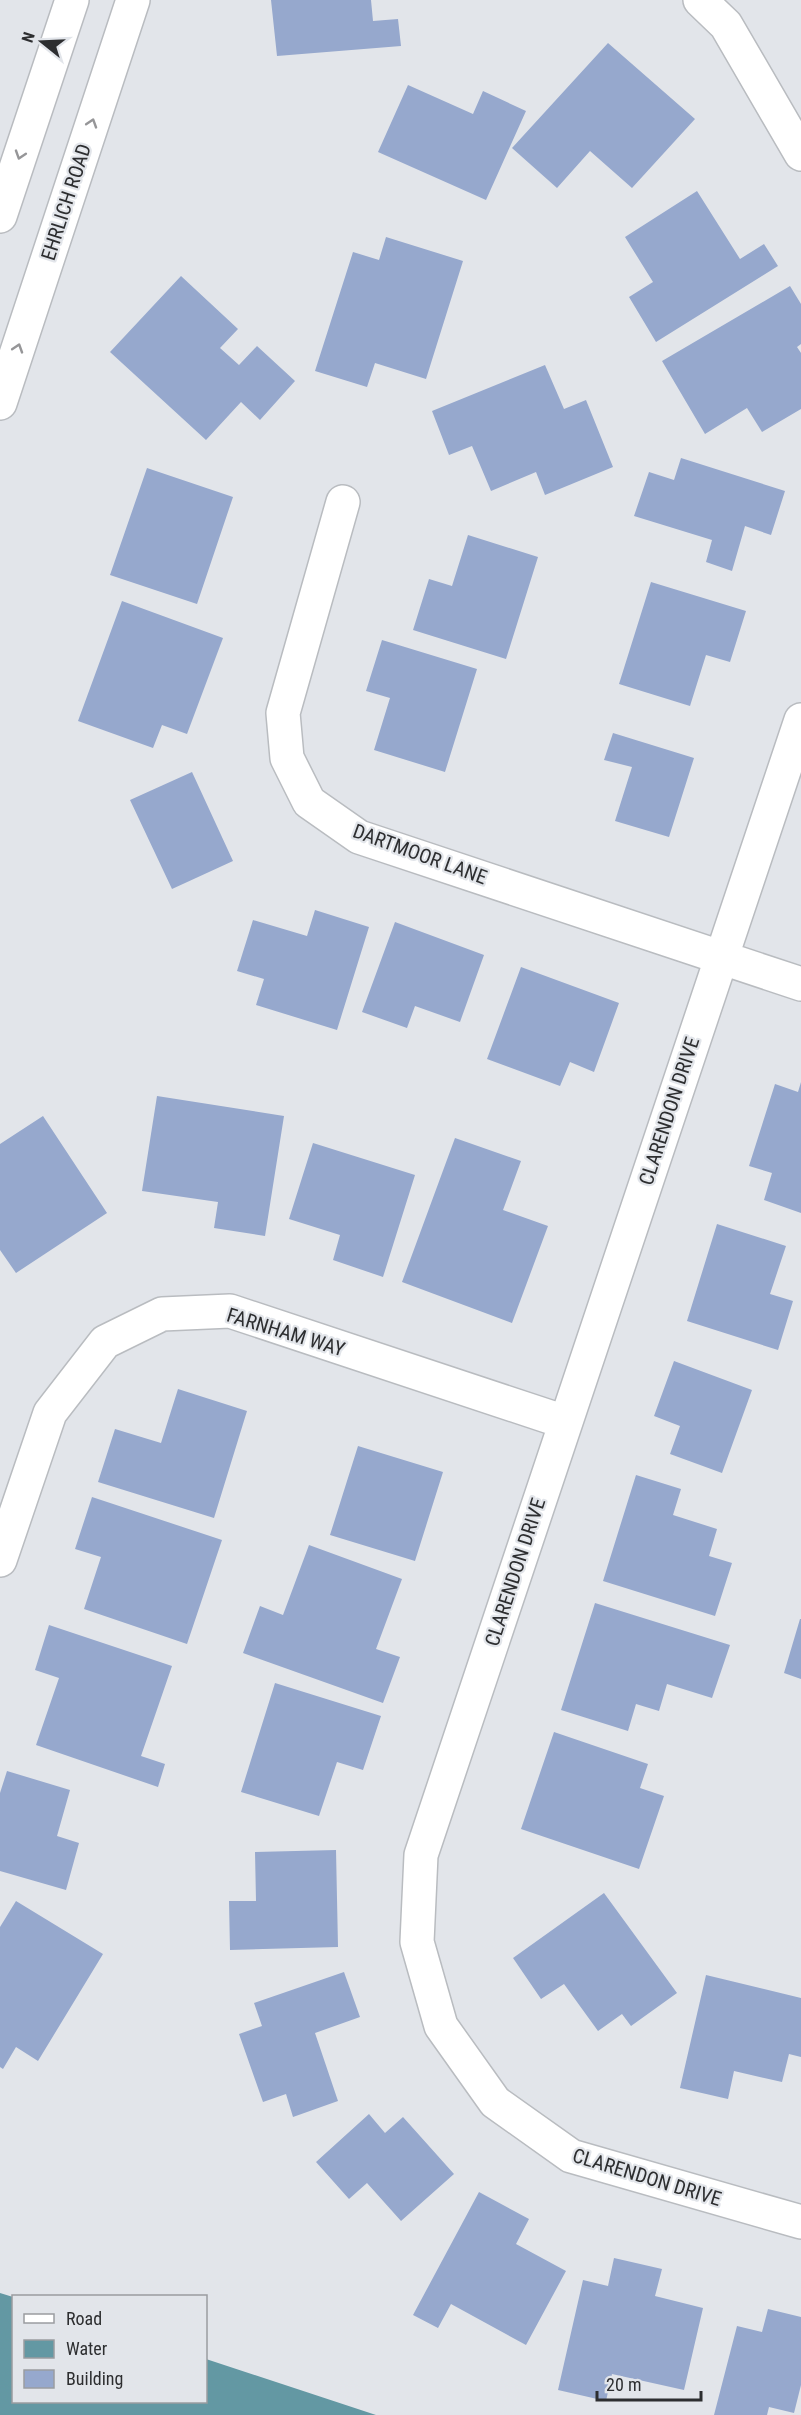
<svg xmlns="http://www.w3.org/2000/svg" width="801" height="2415" font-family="'Roboto Condensed',sans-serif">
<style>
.water{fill:#6398a3}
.building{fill:#96a8cd}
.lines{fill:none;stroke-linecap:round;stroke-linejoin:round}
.minor-casing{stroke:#b9bcc0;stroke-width:36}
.secondary-casing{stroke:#b9bcc0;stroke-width:36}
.minor{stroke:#fff;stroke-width:33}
.secondary{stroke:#fff;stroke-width:33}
.oneway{stroke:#969698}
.labels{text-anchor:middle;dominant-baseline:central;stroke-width:4.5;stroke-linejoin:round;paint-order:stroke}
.street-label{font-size:20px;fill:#2d2e30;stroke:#e2e5ea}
</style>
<rect width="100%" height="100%" fill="#e2e5ea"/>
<path class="water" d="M0 2293 13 2297 14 2402H206V2359L376 2415H0Z"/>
<path class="building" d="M271 0H371L373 21 398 19 401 46 277 56Z
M608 43 695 119 632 188 590 151 557 188 512 148Z
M408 85 473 114 483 91 526 111 486 200 378 152Z
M697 191 740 259 764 244 778 266 656 342 629 297 653 282 625 237Z
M386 237 463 261 426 379 375 363 367 387 315 371 353 252 379 260Z
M181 276 238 329 220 348 239 365 257 346 295 381 260 420 241 402 206 440 110 352Z
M790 286 801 304V344L797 347 801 353V409L762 432 747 408 705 434 662 361Z
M545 365 564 409 586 400 613 467 545 495 536 472 491 491 472 446 449 455 432 411Z
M681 458 785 491 771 535 745 526 732 571 706 562 712 540 634 516 649 472 674 480Z
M147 468 233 497 197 604 110 575Z
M468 535 538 557 506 659 413 630 429 579 452 586Z
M651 582 746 611 730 662 706 655 690 706 619 684Z
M122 601 223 638 187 734 162 725 153 748 78 721Z
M382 640 477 669 445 772 374 750 390 698 366 691Z
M613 733 694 758 669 837 615 821 632 767 604 760Z
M192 772 233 861 172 889 130 800Z
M315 910 369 927 337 1030 256 1005 264 979 237 971 253 920 307 936Z
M395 922 484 955 460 1022 415 1006 407 1028 362 1012Z
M521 967 619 1003 594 1072 570 1062 560 1086 487 1059Z
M801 1082V1213L764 1200 772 1173 749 1166 775 1084 798 1092Z
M157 1096 284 1116 265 1236 214 1228 218 1202 142 1191Z
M43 1116 107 1213 16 1273 0 1250V1144Z
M455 1138 521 1161 503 1210 548 1226 512 1323 402 1282Z
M313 1143 415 1175 383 1277 333 1260 340 1235 289 1219Z
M717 1224 786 1246 770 1294 793 1301 778 1350 687 1321Z
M674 1361 752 1390 722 1473 670 1454 680 1426 654 1416Z
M178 1389 247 1411 214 1518 98 1482 115 1429 161 1443Z
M358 1446 443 1472 415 1561 330 1535Z
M636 1475 681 1489 673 1515 717 1529 709 1556 732 1563 715 1616 603 1581Z
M92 1497 222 1540 187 1644 84 1609 101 1557 75 1549Z
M309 1545 402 1579 376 1649 400 1657 383 1703 243 1653 260 1606 283 1615Z
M595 1603 730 1645 712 1698 667 1684 659 1711 636 1704 628 1731 561 1710Z
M800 1619H801V1679L784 1673Z
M49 1625 172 1666 141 1756 165 1764 158 1787 36 1745 59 1678 35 1670Z
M275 1683 381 1716 363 1770 337 1762 319 1816 241 1792Z
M554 1732 648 1764 640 1788 664 1796 639 1869 521 1829Z
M7 1771 70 1790 57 1836 79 1843 66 1890 0 1871V1793Z
M336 1850 338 1947 230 1950 229 1901H256L255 1852Z
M604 1893 677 1993 631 2026 622 2014 598 2031 564 1984 541 1999 513 1958Z
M16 1901 103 1954 38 2061 16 2047 3 2069 0 2067V1927Z
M344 1972 360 2017 315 2033 338 2101 293 2117 286 2094 263 2102 239 2034 262 2026 254 2003Z
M706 1975 801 1998V2057L789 2054 782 2082 734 2071 728 2099 680 2088Z
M369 2114 385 2133 403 2117 454 2174 401 2221 367 2183 349 2199 316 2162Z
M479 2192 529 2219 516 2244 566 2271 526 2345 451 2304 438 2328 413 2315Z
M614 2258 662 2269 655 2296 703 2308 684 2390 612 2374 606 2401 558 2390 583 2280 608 2286Z
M768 2309 801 2317V2385L794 2413 769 2407 767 2415H714L737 2326 762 2332Z"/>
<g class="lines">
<g class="minor-casing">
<path id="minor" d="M700 0 726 25 801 154
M343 502 283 713 287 758 309 802 359 837 801 984
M801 720 421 1855 417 1942 441 2026 495 2102 571 2156 801 2222
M0 1560 50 1413 105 1342 162 1314 230 1311 565 1422"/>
</g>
<g class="secondary-casing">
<path id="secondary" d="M0 216 72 0
M0 403 133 0"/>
</g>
<use href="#minor" class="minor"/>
<use href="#secondary" class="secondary"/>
</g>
<defs><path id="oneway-chevron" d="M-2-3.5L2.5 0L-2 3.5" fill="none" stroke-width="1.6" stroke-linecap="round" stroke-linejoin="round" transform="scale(1.5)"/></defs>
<g class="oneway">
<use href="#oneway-chevron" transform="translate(92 123) rotate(-72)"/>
<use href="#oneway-chevron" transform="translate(20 155) rotate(108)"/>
<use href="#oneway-chevron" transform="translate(18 348) rotate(-72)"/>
</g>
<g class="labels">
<g class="street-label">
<text transform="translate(66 202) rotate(-72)">EHRLICH ROAD</text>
<text transform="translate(420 854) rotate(20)">DARTMOOR LANE</text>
<text transform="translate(669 1111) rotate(-72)">CLARENDON DRIVE</text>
<text transform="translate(286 1332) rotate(17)">FARNHAM WAY</text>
<text transform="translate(515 1572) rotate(-72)">CLARENDON DRIVE</text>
<text transform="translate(647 2177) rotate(17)">CLARENDON DRIVE</text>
</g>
</g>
<rect x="12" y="2295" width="195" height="108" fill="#e2e5ea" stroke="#9a9ca0" stroke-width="1.5"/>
<rect x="24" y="2314" width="30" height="9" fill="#ffffff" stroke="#9a9ca0" stroke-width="1.5"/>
<text x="66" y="2325" font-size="18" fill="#2d2e30">Road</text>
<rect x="24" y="2340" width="30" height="18" fill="#6398a3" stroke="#9a9ca0" stroke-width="1.5"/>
<text x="66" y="2355" font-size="18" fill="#2d2e30">Water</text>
<rect x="24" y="2370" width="30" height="18" fill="#96a8cd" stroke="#9a9ca0" stroke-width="1.5"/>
<text x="66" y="2385" font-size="18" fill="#2d2e30">Building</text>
<g transform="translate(42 42) rotate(288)" stroke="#e2e5ea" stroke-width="4.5" paint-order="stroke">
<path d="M0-4.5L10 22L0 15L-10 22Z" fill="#2d2e30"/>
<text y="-9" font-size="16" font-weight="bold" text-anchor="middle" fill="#2d2e30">N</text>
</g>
<path d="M597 2391v9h104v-9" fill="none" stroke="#2d2e30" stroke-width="3"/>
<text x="606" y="2391" font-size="18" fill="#2d2e30" stroke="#e2e5ea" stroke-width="4.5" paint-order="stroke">20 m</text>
</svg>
